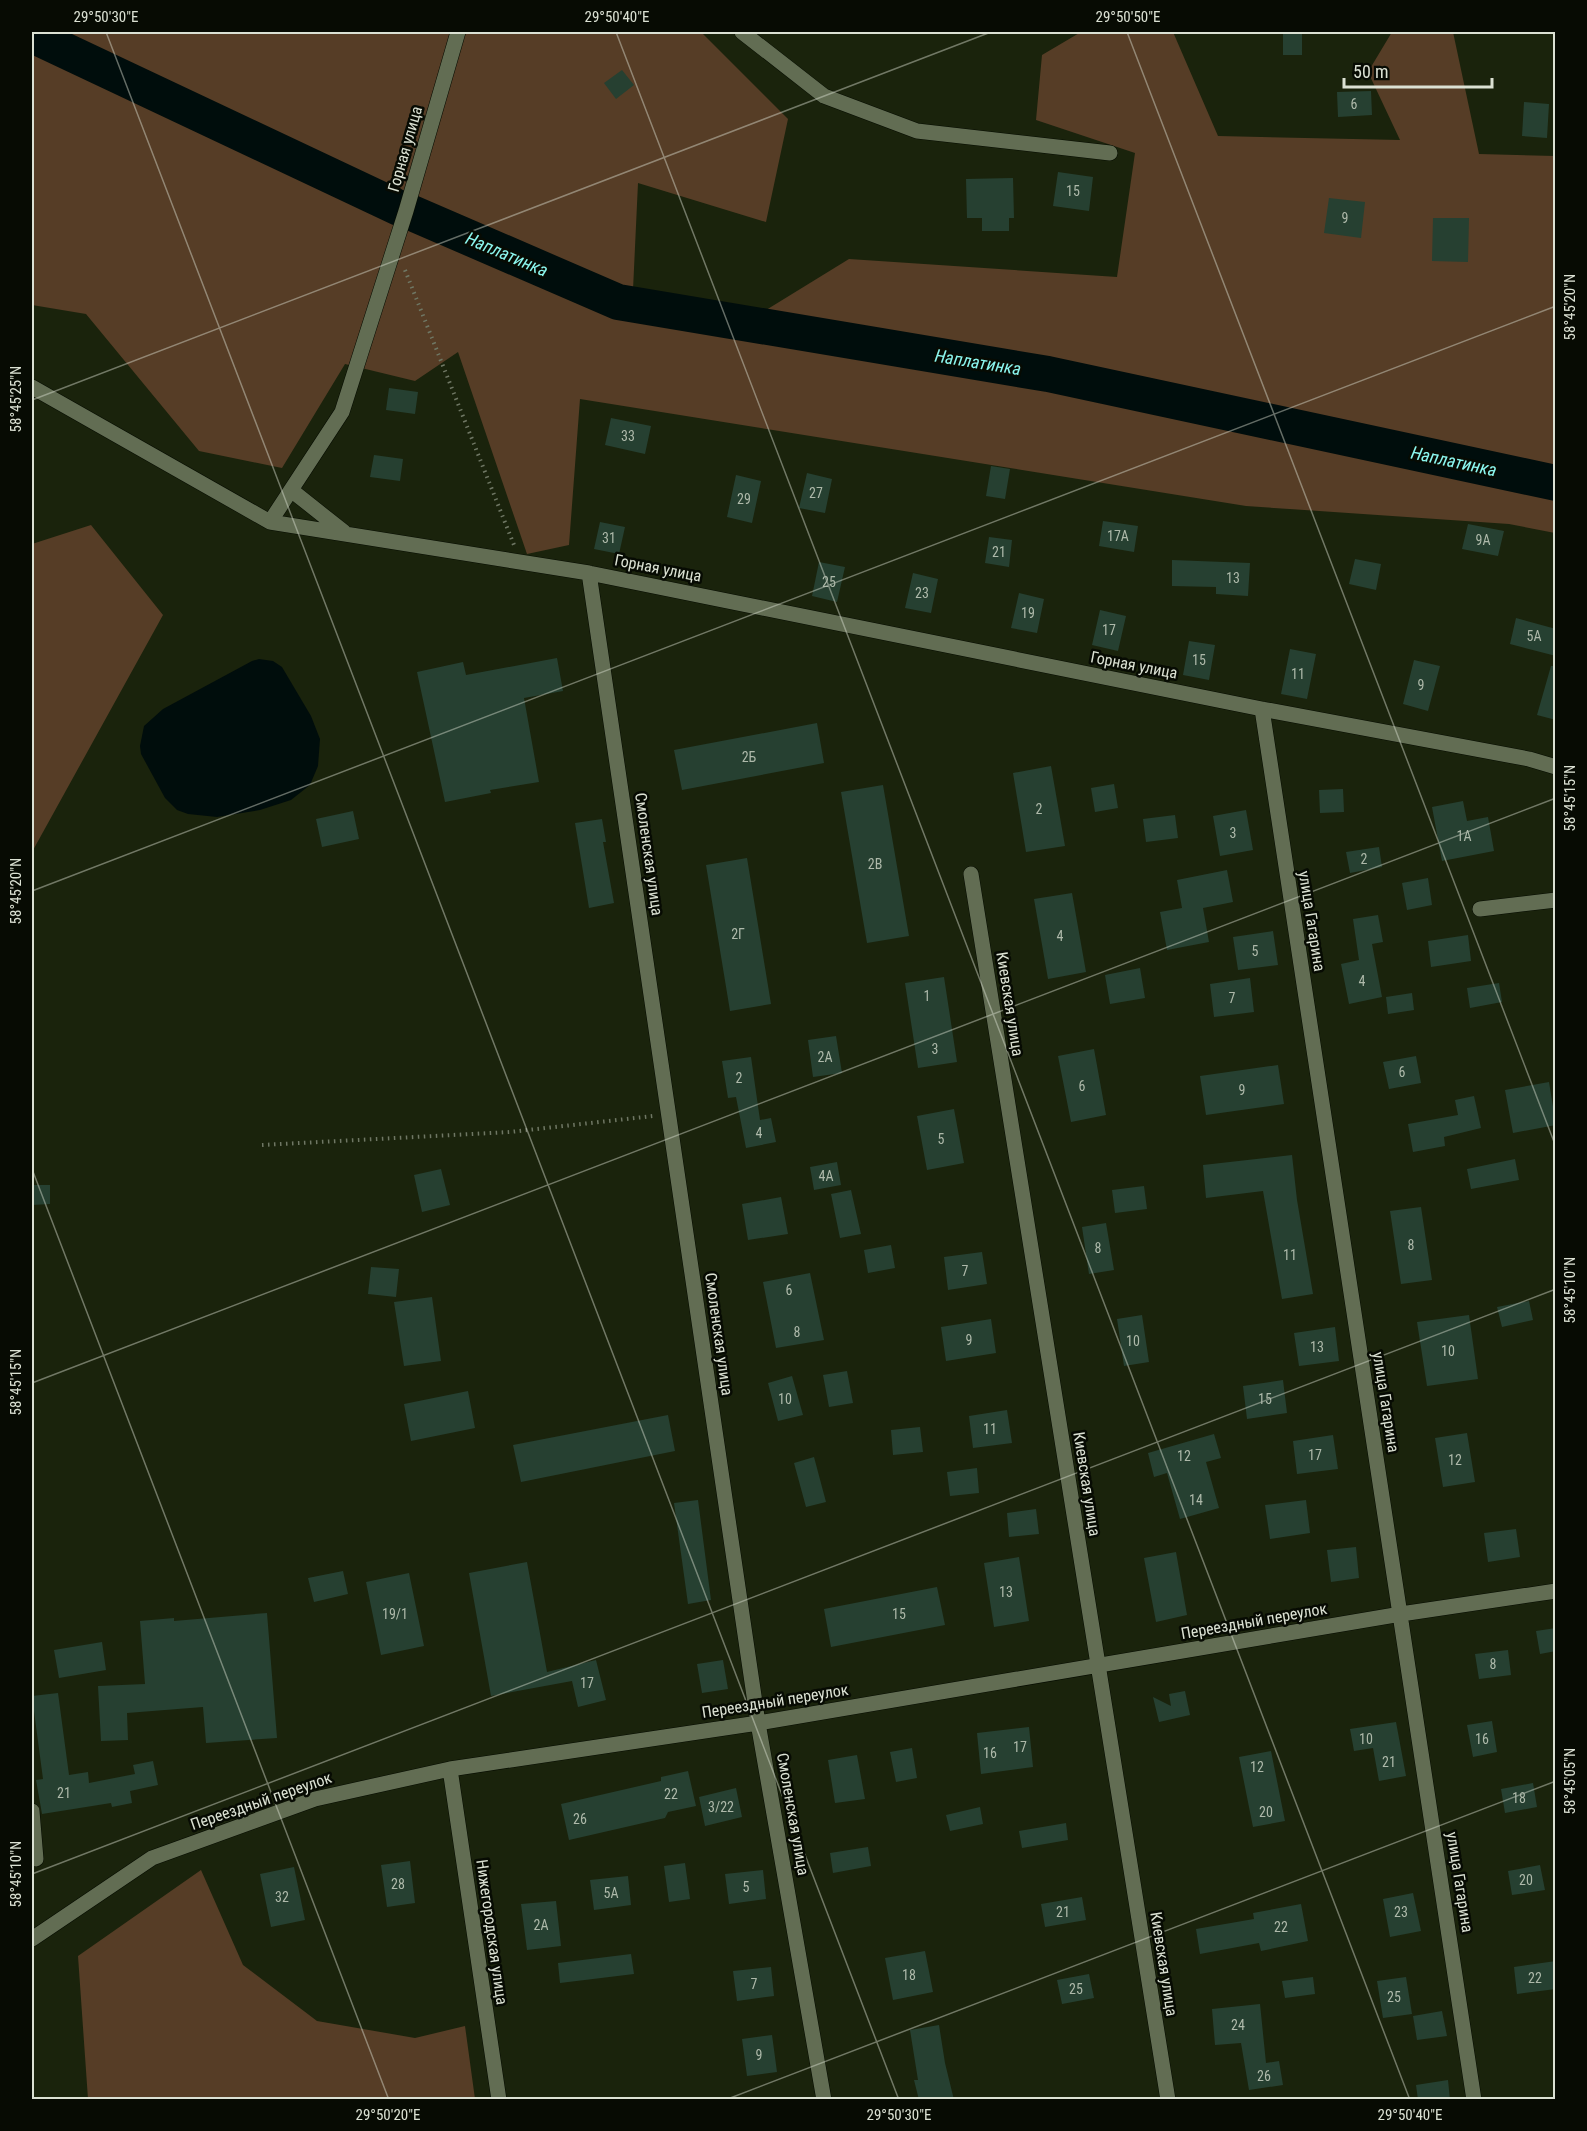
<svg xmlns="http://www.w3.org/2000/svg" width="1587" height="2131" font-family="'Roboto Condensed',sans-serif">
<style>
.green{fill:#563d26}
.water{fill:#000d0c}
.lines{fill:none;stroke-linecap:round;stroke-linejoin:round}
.river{stroke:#000d0c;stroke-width:36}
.building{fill:#264031}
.minor-casing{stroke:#060c00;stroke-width:16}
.path{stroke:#6f7764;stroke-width:4;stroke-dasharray:1.5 4.5;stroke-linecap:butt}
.minor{stroke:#626d53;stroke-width:15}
.ticks{fill:none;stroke:#dbe1d3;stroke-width:1.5;stroke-opacity:0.45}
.labels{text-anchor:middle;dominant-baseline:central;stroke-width:5;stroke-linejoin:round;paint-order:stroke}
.number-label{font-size:14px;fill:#aeb9aa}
.street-label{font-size:16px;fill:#dbe1d3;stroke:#070b03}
.water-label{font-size:18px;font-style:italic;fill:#8cf7ef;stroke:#070b03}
.neatline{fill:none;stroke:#dbe1d3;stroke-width:2}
.ticks-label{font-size:15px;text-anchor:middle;fill:#dbe1d3}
</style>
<rect width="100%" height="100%" fill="#1a230c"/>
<path class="green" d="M32 32H701L788 119 766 222 638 183 633 290 758 315 849 259 1117 277 1135 153 1036 120 1042 55 1081 32H1173L1218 136 1400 140 1368 72 1392 32H1453L1479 154 1555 156V533L1509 524 1246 506 580 399 569 545 527 554 458 352 415 381 345 364 282 468 199 451 86 314 32 305Z
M91 525 163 615 32 852V544Z
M201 1870 243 1965 317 2021 415 2038 465 2026 475 2099H88L78 1956Z"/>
<path class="water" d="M259 659 273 661 282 667 311 716 320 739 318 766 310 785 291 800 260 810 217 817 188 814 177 810 165 798 141 754 140 746 144 726 163 709 252 661Z"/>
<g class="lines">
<path class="river" d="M32 35 399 208
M412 213 618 302 1048 374 1556 483"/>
</g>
<path class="building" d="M1283 32H1302V55H1283Z
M622 70 634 85 616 99 604 83Z
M1371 91 1372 115 1338 117 1337 92Z
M1524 102 1549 104 1547 138 1522 136Z
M1058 172 1093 177 1089 211 1053 206Z
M1013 178 1014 218H1009V231H982V218H967L966 179Z
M1329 198 1365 202 1361 238 1324 233Z
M1433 218H1469L1468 262 1432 261Z
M389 388 418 392 415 414 386 410Z
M611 418 651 426 645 454 605 445Z
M374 455 403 459 400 481 370 477Z
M991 466 1010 469 1005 499 986 496Z
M807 473 832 479 825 513 799 508Z
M736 475 761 481 752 523 727 517Z
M1103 521 1138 526 1134 552 1099 546Z
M600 522 625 527 619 554 594 549Z
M1468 524 1504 531 1498 556 1462 549Z
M989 537 1012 540 1009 567 985 563Z
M1355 559 1381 564 1376 590 1349 584Z
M1172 560 1250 563 1248 596 1216 594V587L1172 586Z
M819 562 845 567 837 602 812 596Z
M913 573 938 579 931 613 905 608Z
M1019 593 1044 599 1037 633 1011 628Z
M1100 610 1126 616 1118 651 1092 645Z
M1516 618 1556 629V656L1510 644Z
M1189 641 1215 645 1209 680 1183 675Z
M1290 649 1316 654 1307 699 1281 694Z
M557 658 563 691 524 698 539 782 490 790 491 793 445 802 417 672 463 662 466 675Z
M1414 660 1440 666 1428 711 1403 704Z
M1551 666H1556V720L1537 715Z
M817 723 824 763 682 790 674 750Z
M1051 766 1065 846 1026 852 1013 773Z
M1114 784 1118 808 1095 812 1091 788Z
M883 785 909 936 867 943 841 792Z
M1343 789 1344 812 1320 813 1319 790Z
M1463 801 1467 821 1488 817 1494 851 1442 861 1432 807Z
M1246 810 1253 850 1220 856 1213 816Z
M353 811 359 839 322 847 316 819Z
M1175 815 1178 838 1146 842 1143 819Z
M602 819 606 842H603L614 903 589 908 575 823Z
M1379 847 1382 867 1350 873 1346 852Z
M747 858 771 1004 730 1011 706 865Z
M1227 870 1233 902 1203 908 1209 942 1167 950 1160 912 1182 908 1177 880Z
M1428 878 1432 905 1407 910 1402 883Z
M1072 893 1086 972 1048 979 1034 899Z
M1378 915 1383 942 1372 944 1382 997 1349 1004 1341 964 1359 960 1353 919Z
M1273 931 1278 965 1238 970 1233 937Z
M1468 935 1471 961 1431 967 1428 941Z
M1140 968 1145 998 1110 1004 1105 975Z
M944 977 957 1062 918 1068 905 983Z
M1250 978 1254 1012 1214 1017 1210 984Z
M1499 983 1502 1002 1470 1008 1467 988Z
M1412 993 1414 1010 1388 1014 1386 997Z
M836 1036 842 1073 813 1077 808 1040Z
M1094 1049 1106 1115 1071 1122 1058 1056Z
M1416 1056 1421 1083 1389 1089 1383 1062Z
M751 1057 760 1120 771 1118 776 1142 746 1148 736 1097 728 1098 722 1061Z
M1278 1065 1284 1104 1206 1115 1200 1076Z
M1549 1082 1556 1125 1513 1133 1505 1090Z
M1474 1096 1481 1128 1444 1137 1445 1146 1413 1152 1408 1124 1458 1115 1455 1100Z
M954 1109 964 1163 927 1170 917 1116Z
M1292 1155 1297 1200 1313 1294 1282 1299 1263 1191 1206 1198 1203 1165Z
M1515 1159 1519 1180 1471 1189 1467 1169Z
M837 1162 841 1185 814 1190 810 1167Z
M441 1169 450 1205 422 1212 414 1175Z
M32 1185H50V1204L32 1205Z
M1144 1186 1147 1209 1115 1213 1112 1190Z
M851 1190 861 1234 840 1238 831 1194Z
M781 1197 788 1234 748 1240 742 1204Z
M1421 1207 1432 1280 1401 1284 1390 1211Z
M1106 1223 1114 1270 1089 1274 1082 1227Z
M891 1245 895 1268 868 1273 864 1250Z
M982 1252 987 1284 948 1290 944 1257Z
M371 1267 399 1269 396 1297 368 1294Z
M810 1273 824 1340 776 1348 763 1282Z
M432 1297 441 1361 404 1366 394 1302Z
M1529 1301 1533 1320 1502 1327 1497 1307Z
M1142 1315 1149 1362 1124 1366 1117 1319Z
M1469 1315 1478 1379 1427 1386 1417 1322Z
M991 1319 996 1353 946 1361 941 1327Z
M1335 1327 1339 1361 1299 1366 1294 1333Z
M847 1371 853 1403 829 1407 823 1375Z
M792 1376 803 1415 778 1421 768 1383Z
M1283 1380 1287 1413 1247 1419 1243 1386Z
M468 1391 475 1428 411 1441 404 1404Z
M1007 1410 1012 1443 973 1448 969 1416Z
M668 1415 675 1451 521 1482 513 1445Z
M920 1427 923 1452 893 1455 891 1430Z
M1467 1433 1475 1482 1443 1487 1435 1438Z
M1214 1434 1221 1458 1206 1462 1219 1508 1180 1519 1167 1473 1154 1477 1148 1453Z
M1333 1435 1338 1469 1297 1474 1293 1441Z
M814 1457 826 1502 806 1507 794 1463Z
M977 1468 979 1493 950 1496 947 1472Z
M698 1500 711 1600 688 1604 674 1503Z
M1306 1500 1310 1533 1270 1539 1265 1505Z
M1036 1509 1039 1534 1009 1537 1007 1513Z
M1516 1529 1520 1557 1488 1562 1484 1533Z
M1356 1547 1359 1578 1331 1582 1327 1550Z
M1176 1552 1187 1615 1156 1622 1144 1558Z
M1019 1557 1029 1621 994 1627 984 1563Z
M527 1562 547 1672 596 1660 606 1700 578 1707 572 1681 491 1696 469 1573Z
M343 1571 348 1594 314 1602 308 1578Z
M409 1573 424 1646 381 1655 366 1582Z
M937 1587 945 1625 831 1647 824 1609Z
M267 1613 277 1738 206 1743 203 1707 127 1713 128 1740 101 1741 98 1686 145 1684 140 1621 174 1618V1621Z
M1556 1628V1651L1540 1654 1536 1631Z
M102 1642 106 1670 59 1678 54 1650Z
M1508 1650 1511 1675 1479 1679 1475 1654Z
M723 1660 728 1689 702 1693 697 1664Z
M1185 1691 1190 1715 1159 1722 1153 1697 1171 1706 1169 1694Z
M58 1693 69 1775 88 1772 89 1783 135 1774 133 1765 153 1761 158 1785 130 1791 132 1803 112 1807 111 1803 42 1814 36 1780 43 1779 32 1696Z
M1492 1721 1497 1752 1473 1757 1467 1725Z
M1396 1722 1406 1776 1379 1781 1373 1748 1354 1751 1350 1729Z
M1029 1727 1033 1767 981 1774 977 1733Z
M912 1748 917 1778 896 1782 890 1752Z
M1271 1751 1285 1821 1253 1827 1239 1757Z
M857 1755 865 1799 835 1803 828 1760Z
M688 1771 696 1806 668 1812 665 1818 569 1840 561 1804 661 1781V1777Z
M1533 1783 1537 1807 1505 1813 1501 1789Z
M736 1788 742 1817 705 1826 699 1797Z
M980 1807 983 1824 950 1831 946 1815Z
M1066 1823 1068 1840 1022 1848 1019 1831Z
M868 1847 871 1866 833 1873 830 1853Z
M410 1861 415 1903 387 1907 381 1865Z
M685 1863 690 1899 669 1902 664 1866Z
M1540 1865 1545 1890 1512 1895 1508 1871Z
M294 1867 305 1920 271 1927 260 1874Z
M763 1870 766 1899 729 1904 725 1874Z
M628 1876 631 1905 594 1910 590 1880Z
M1413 1893 1421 1931 1390 1937 1383 1899Z
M1082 1897 1086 1920 1045 1927 1041 1904Z
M556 1901 561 1946 527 1950 521 1904Z
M1301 1904 1308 1941 1261 1951 1259 1943 1200 1954 1196 1929 1254 1919 1253 1913Z
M925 1951 933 1992 893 2000 885 1958Z
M631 1954 634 1974 560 1983 558 1963Z
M1556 1961V1989L1517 1994 1514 1967Z
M771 1967 774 1996 737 2001 733 1971Z
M1089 1974 1094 1998 1062 2004 1057 1980Z
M1313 1977 1315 1994 1285 1998 1282 1981Z
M1406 1977 1412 2014 1383 2018 1377 1981Z
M1260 2004 1266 2063 1279 2061 1283 2085 1249 2090 1241 2043 1215 2045 1212 2009Z
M1442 2011 1447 2036 1417 2040 1413 2016Z
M939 2025 945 2063 954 2100H919L914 2080H918L910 2030Z
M772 2035 777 2072 747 2076 742 2039Z
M1448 2080 1450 2100H1418L1416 2085Z"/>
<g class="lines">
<g class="minor-casing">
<path id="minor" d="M742 32 824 96 917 131 1110 153
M32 387 270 522 589 573 1262 709 1529 759 1556 767
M291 490 344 532
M270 522 342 412 406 211 458 32
M589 573 758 1723 824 2100
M1262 709 1474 2100
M971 874 1168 2100
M1480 909 1556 900
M450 1769 499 2100
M32 1811 36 1859
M32 1939 152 1858 315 1799 450 1769 758 1723 1401 1614 1556 1591"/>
</g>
<path class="path" d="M405 270 514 545
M262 1145 510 1132 653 1116"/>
<use href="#minor" class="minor"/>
</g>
<path class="ticks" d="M106 32 899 2100M616 32 1410 2100M1127 32 1556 1147M32 400 991 32M32 891 1556 306M32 1169 389 2100M32 1383 1556 798M32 1874 1556 1289M725 2100 1556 1781"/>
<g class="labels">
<g class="number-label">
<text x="1354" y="104">6</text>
<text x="1073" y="191">15</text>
<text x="1345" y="218">9</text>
<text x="628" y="436">33</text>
<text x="816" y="493">27</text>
<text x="744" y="499">29</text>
<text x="1118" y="536">17А</text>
<text x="609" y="538">31</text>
<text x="1483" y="540">9А</text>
<text x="999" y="552">21</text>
<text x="1233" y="578">13</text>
<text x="829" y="582">25</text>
<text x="922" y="593">23</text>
<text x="1028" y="613">19</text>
<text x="1109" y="630">17</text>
<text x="1534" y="636">5А</text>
<text x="1199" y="660">15</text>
<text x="1298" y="674">11</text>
<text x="1421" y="685">9</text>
<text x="749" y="757">2Б</text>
<text x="1039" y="809">2</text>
<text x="1233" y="833">3</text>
<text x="1464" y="836">1A</text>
<text x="1364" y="859">2</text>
<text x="875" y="864">2В</text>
<text x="738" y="934">2Г</text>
<text x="1060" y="936">4</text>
<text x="1255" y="951">5</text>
<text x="1362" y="981">4</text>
<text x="927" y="996">1</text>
<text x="1232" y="998">7</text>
<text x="935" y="1049">3</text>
<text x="825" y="1057">2А</text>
<text x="1402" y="1072">6</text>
<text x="739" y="1078">2</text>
<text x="1082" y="1086">6</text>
<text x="1242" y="1090">9</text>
<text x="759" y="1133">4</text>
<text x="941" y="1139">5</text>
<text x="826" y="1176">4А</text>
<text x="1411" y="1245">8</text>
<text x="1098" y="1248">8</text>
<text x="1290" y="1255">11</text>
<text x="965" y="1271">7</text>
<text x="789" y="1290">6</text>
<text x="797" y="1332">8</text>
<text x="969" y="1340">9</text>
<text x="1133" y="1341">10</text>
<text x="1317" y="1347">13</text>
<text x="1448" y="1351">10</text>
<text x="785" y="1399">10</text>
<text x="1265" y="1399">15</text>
<text x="990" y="1429">11</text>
<text x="1315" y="1455">17</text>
<text x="1184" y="1456">12</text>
<text x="1455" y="1460">12</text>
<text x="1196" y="1500">14</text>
<text x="1006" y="1592">13</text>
<text x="395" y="1614">19/1</text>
<text x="899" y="1614">15</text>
<text x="1493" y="1664">8</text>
<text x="587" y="1683">17</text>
<text x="1366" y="1739">10</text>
<text x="1482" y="1739">16</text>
<text x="1020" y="1747">17</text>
<text x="990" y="1753">16</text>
<text x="1389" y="1762">21</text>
<text x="1257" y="1767">12</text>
<text x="64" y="1793">21</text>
<text x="671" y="1794">22</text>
<text x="1519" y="1798">18</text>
<text x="721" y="1807">3/22</text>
<text x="1266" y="1812">20</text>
<text x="580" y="1819">26</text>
<text x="1526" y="1880">20</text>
<text x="398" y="1884">28</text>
<text x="746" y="1887">5</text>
<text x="611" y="1893">5А</text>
<text x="282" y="1897">32</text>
<text x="1063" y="1912">21</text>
<text x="1401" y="1912">23</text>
<text x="541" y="1925">2А</text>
<text x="1281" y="1927">22</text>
<text x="909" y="1975">18</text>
<text x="1535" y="1978">22</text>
<text x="754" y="1984">7</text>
<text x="1076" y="1989">25</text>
<text x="1394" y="1997">25</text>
<text x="1238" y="2025">24</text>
<text x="759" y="2055">9</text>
<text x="1264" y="2076">26</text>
</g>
<g class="street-label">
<text transform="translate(405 149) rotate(-74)">Горная улица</text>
<text transform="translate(658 568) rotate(11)">Горная улица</text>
<text transform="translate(1134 665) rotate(11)">Горная улица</text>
<text transform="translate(649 854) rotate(82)">Смоленская улица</text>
<text transform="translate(1312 921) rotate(81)">улица Гагарина</text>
<text transform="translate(1010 1004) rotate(81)">Киевская улица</text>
<text transform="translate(719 1334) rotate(82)">Смоленская улица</text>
<text transform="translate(1386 1402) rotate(81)">улица Гагарина</text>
<text transform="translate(1087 1484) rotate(81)">Киевская улица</text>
<text transform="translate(1254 1621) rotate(-10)">Переездный переулок</text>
<text transform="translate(775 1701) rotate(-9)">Переездный переулок</text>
<text transform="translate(261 1801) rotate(-19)">Переездный переулок</text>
<text transform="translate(793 1814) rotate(80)">Смоленская улица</text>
<text transform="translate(1460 1882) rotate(81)">улица Гагарина</text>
<text transform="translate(492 1932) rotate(82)">Нижегородская улица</text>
<text transform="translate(1164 1964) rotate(81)">Киевская улица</text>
</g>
<g class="water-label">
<text transform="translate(507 254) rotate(23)">Наплатинка</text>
<text transform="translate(978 362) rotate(9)">Наплатинка</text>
<text transform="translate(1454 461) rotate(12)">Наплатинка</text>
</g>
</g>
<rect width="1587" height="2131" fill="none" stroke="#070b03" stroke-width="66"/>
<path d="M1344 78v9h148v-9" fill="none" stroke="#dbe1d3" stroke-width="3"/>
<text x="1353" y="78" font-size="18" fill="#dbe1d3" stroke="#070b03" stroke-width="4.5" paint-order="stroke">50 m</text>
<rect x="33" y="33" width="1521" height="2065" class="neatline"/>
<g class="ticks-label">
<text x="106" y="22">29°50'30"E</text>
<text x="617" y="22">29°50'40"E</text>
<text x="1128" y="22">29°50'50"E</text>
<text transform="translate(1570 307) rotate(-90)" y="5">58°45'20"N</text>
<text transform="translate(16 399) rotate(-90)" y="5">58°45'25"N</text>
<text transform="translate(1570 798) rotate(-90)" y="5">58°45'15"N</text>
<text transform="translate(16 891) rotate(-90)" y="5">58°45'20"N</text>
<text transform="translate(1570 1290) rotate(-90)" y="5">58°45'10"N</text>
<text transform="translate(16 1382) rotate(-90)" y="5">58°45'15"N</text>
<text transform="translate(1570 1781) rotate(-90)" y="5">58°45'05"N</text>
<text transform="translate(16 1874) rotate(-90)" y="5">58°45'10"N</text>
<text x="388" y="2120">29°50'20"E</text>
<text x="899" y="2120">29°50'30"E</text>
<text x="1410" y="2120">29°50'40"E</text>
</g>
</svg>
